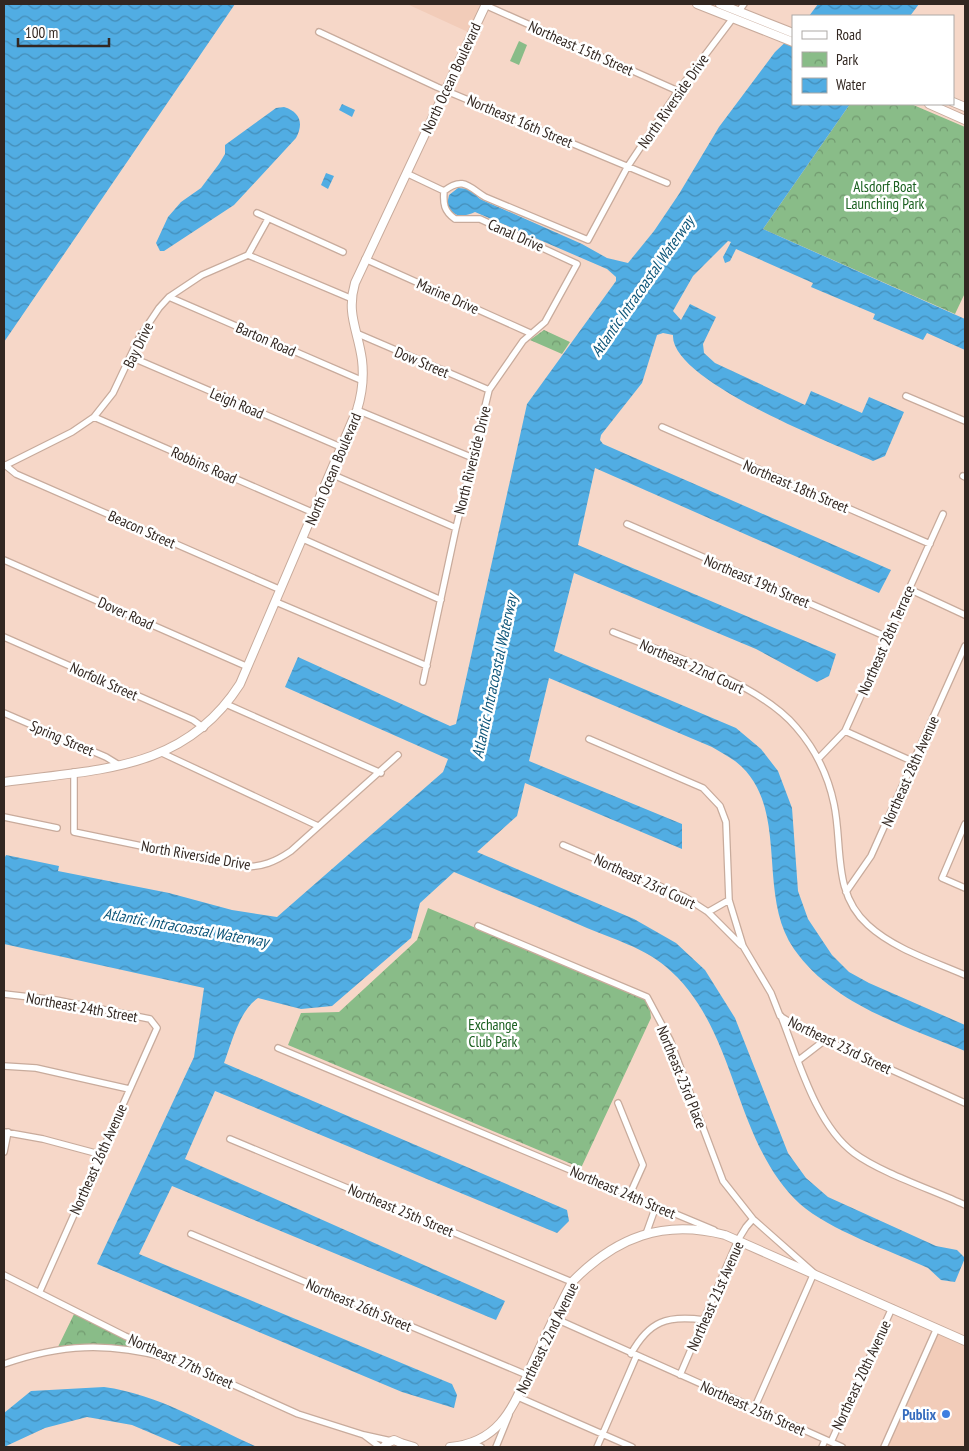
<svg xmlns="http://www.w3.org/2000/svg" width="969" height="1451" font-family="'PT Sans Narrow',sans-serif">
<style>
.built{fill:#f2ccb9}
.park{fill:url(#park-crowns)}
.pitch{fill:#89bc88}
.water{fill:url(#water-waves)}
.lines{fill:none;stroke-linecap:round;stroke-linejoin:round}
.street-casing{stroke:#c8ab9c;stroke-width:8}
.secondary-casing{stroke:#c8ab9c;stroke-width:10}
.street{stroke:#fff;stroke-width:5.5}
.secondary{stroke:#fff;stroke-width:8}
.shop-dot{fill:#3f7fe0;stroke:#fff;stroke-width:2}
.labels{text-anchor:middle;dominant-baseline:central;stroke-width:5;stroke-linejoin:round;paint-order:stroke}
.street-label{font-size:15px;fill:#322721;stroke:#fff}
.park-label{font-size:15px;fill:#1b6020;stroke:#fff}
.shop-label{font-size:15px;font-weight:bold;fill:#366cbe;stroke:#fff;text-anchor:end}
.water-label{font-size:16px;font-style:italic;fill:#0d5579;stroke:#fff}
</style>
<defs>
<pattern id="park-crowns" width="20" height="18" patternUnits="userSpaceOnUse" patternTransform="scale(1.25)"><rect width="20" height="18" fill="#89bc88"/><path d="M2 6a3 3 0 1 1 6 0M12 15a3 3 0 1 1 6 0" fill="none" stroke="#71996f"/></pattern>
<pattern id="water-waves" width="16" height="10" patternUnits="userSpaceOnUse" patternTransform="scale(1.25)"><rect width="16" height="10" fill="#51ade3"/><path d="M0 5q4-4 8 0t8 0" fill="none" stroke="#448db8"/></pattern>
</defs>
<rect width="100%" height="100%" fill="#f6d7c8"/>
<path class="built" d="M407 4H480L468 32Z
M937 1331 965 1344V1447H886Z"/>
<path class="park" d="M850 104H911L965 127V293L955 314 763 229Z
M544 330 570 342 562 354 530 340Z
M428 908 649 1000 651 1018 581 1168 288 1045 301 1013 339 1012 417 940Z
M76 1310 152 1348 143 1352 120 1348 57 1349Z"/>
<path class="pitch" d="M519 41 527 45 519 65 510 61Z"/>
<path class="water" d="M4 4H235L4 342Z
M818 4H919L910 16H809Z
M793 35V104H850L763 229 965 319V350L927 333 923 340 873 319 875 314 811 287 813 283 736 249 730 261 725 263 723 257 731 242 728 241 693 276 673 311 681 320 690 304 716 317 703 344 704 353 715 363 805 405 811 391 862 413 869 397 904 412 885 456 873 461C836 445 670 381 673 335L663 333 657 335 642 383 601 435 600 440 603 444 891 570 879 593 595 468 578 545 836 654 829 676 817 682 756 649 574 573 554 651 736 728 761 749 778 771 792 808 798 891 808 919 832 955 849 972 869 983 965 1025V1051C906 1026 833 1005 794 949 755 893 792 805 735 761 728 756 720 752 712 747L549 678 529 761 682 824V849L525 783 517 816 477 852 634 919 676 943 705 970 735 1018 788 1153 806 1178 828 1197 936 1246 957 1250 965 1258 955 1282 941 1280 928 1268C891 1251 829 1230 800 1204 731 1140 739 1027 665 966 644 948 613 939 587 928 543 909 499 891 454 872L420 903 411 938 332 1006 301 1009 258 998C239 1011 232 1042 224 1063L567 1210 569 1221 557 1233 215 1091 185 1159 505 1301 496 1320 172 1186 139 1254 452 1384 457 1395 454 1408 402 1392 97 1264 194 1057 204 988 4 944V859L6 855 59 866 58 871 169 893 232 910 277 917 443 772 448 759 285 687 298 657 450 726 456 724 527 404 616 281V277L607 269 475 212C464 217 453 218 447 205L449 195 458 188 469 189 480 199 582 244 607 258 628 263 654 231 679 194 719 127 775 52Z
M342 104 355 110 352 117 339 110Z
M284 107C300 112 304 123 296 138L234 205 164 251H160L156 243 168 217 181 202 201 188 219 164 225 154V145L276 108Z
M326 173 334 176 328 189 321 185Z
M104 1387C158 1394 208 1425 257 1447H184L132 1425 87 1417 45 1428 4 1447V1413L31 1391Z"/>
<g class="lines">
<g class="street-casing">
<path id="street" d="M485 5 678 91
M739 11 744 4
M319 32 437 87 667 183
M406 173 444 191
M257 213 343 252
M248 255 350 298
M365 259 530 333
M169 297 363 381
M356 333 489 390
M131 357 343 448
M906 396 965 421
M357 410 473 458
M94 417 314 513
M662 427 930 544
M5 465 16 474 281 590
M4 466 72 432 94 417 113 393 139 338 159 308 169 297 202 275 248 255 268 219
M331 474 456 528
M963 476 965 477
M627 524 887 637
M303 539 441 600
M4 560 248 667
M909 589 965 615
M276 602 427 666
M613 632C667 654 758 682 796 727 816 750 828 775 834 804 843 846 832 893 868 925 894 949 933 961 965 975
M4 637 193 720 204 728
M423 682 456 528 489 390 523 341 545 322 577 264 480 219H455C444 211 443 204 444 191 463 176 469 187 485 197L588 240 628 166 678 91 733 18
M226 704 381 773
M4 713 106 757 119 765
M845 731 914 762
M589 739 703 788 720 806 726 822 729 900 743 946 771 993 780 1016 801 1029 965 1103
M162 753 318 826
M819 758 845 731 943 514
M74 772V832L243 867C262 867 275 862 291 851L398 755
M4 817 57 828
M965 824 942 878 965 888
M563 845 685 897 708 912 741 945
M846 892 871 856 965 646
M708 912 729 900
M478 926 647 997 670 1040 723 1181 753 1219 814 1273 754 1409
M4 994 56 1000 150 1019 157 1028 40 1291
M781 1016C798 1059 816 1125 854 1153 881 1173 933 1190 965 1205
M278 1048 714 1230
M799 1060 825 1040
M4 1066 36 1068 129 1089
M618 1103 643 1165 630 1194
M4 1132 43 1139 99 1154
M230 1139 572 1282
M4 1152 8 1132
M191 1234 527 1375
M646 1234 656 1206
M4 1275 125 1336 298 1414 364 1435
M554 1318 842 1447
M631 1354C649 1321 667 1315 704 1320
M4 1364C61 1344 108 1342 167 1358
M680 1375 738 1240 746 1227 753 1219
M518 1397 632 1447
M831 1442 892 1308
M472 1443 481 1447
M380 1447 364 1435 391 1441
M496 1447 509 1415
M597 1447 636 1357
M822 1447 825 1440
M884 1447 937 1328"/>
</g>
<g class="secondary-casing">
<path id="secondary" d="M697 4 793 42
M720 4 793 33
M953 102 965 107
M929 104 965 120
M4 782C97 769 184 772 240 684L357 410C362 394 364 377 362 360 358 330 346 314 355 283L486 4
M401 1443 414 1447
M384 1447 387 1443 394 1440 401 1443 403 1447
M450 1447C505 1442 515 1400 535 1358 547 1332 559 1307 572 1282 616 1237 663 1219 725 1235L965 1341"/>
</g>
<use href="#street" class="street"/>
<use href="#secondary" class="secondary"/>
</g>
<circle class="shop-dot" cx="946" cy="1414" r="5"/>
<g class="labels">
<g class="street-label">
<text transform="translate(581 48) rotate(24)">Northeast 15th Street</text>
<text transform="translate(451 78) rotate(-65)">North Ocean Boulevard</text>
<text transform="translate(673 101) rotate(-55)">North Riverside Drive</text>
<text transform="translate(520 121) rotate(23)">Northeast 16th Street</text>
<text transform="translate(516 235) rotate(24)">Canal Drive</text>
<text transform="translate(448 296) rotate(24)">Marine Drive</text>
<text transform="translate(266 339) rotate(24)">Barton Road</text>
<text transform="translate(138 345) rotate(-64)">Bay Drive</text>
<text transform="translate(422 362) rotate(23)">Dow Street</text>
<text transform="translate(237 403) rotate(23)">Leigh Road</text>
<text transform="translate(472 460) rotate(-76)">North Riverside Drive</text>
<text transform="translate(204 465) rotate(24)">Robbins Road</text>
<text transform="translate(333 469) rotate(-67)">North Ocean Boulevard</text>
<text transform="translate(796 486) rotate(23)">Northeast 18th Street</text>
<text transform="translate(142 529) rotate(24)">Beacon Street</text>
<text transform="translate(757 581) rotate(23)">Northeast 19th Street</text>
<text transform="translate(126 613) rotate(24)">Dover Road</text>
<text transform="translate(886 640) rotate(-66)">Northeast 28th Terrace</text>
<text transform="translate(692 666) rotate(24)">Northeast 22nd Court</text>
<text transform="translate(104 681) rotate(24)">Norfolk Street</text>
<text transform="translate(62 738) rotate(23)">Spring Street</text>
<text transform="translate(910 771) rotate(-66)">Northeast 28th Avenue</text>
<text transform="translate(196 855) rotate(10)">North Riverside Drive</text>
<text transform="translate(645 881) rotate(25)">Northeast 23rd Court</text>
<text transform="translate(82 1007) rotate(10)">Northeast 24th Street</text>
<text transform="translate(840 1045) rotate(26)">Northeast 23rd Street</text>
<text transform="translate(682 1077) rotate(68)">Northeast 23rd Place</text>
<text transform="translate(98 1159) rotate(-66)">Northeast 26th Avenue</text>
<text transform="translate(623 1192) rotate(23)">Northeast 24th Street</text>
<text transform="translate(401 1210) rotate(23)">Northeast 25th Street</text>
<text transform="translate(715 1296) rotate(-66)">Northeast 21st Avenue</text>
<text transform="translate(359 1305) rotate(23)">Northeast 26th Street</text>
<text transform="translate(547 1338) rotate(-64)">Northeast 22nd Avenue</text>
<text transform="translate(181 1361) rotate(24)">Northeast 27th Street</text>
<text transform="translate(861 1375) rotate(-65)">Northeast 20th Avenue</text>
<text transform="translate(753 1408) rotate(24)">Northeast 25th Street</text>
</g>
<g class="park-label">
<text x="885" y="186">Alsdorf Boat<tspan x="885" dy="17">Launching Park</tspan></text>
<text x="493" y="1024">Exchange<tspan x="493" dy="17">Club Park</tspan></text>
</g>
<g class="shop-label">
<text x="936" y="1414">Publix</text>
</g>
<g class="water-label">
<text transform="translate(642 286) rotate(-55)">Atlantic Intracoastal Waterway</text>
<text transform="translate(494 676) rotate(-78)">Atlantic Intracoastal Waterway</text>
<text transform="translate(186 927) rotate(10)">Atlantic Intracoastal Waterway</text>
</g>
</g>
<rect width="969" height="1451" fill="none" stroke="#322721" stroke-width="10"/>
<rect x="792" y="15" width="162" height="90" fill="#ffffff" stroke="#ada9a6"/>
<rect x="802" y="31" width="25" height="8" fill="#ffffff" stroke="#ada9a6"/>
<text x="836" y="40" font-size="15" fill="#322721">Road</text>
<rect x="802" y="52" width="25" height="15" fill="url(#park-crowns)" stroke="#ada9a6"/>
<text x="836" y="65" font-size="15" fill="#322721">Park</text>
<rect x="802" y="78" width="25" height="15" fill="url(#water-waves)" stroke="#ada9a6"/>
<text x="836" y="90" font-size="15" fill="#322721">Water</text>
<path d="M18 38v8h91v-8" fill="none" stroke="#322721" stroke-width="2.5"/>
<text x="25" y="38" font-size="15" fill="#322721" stroke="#ffffff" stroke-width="4" paint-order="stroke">100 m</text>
</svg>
